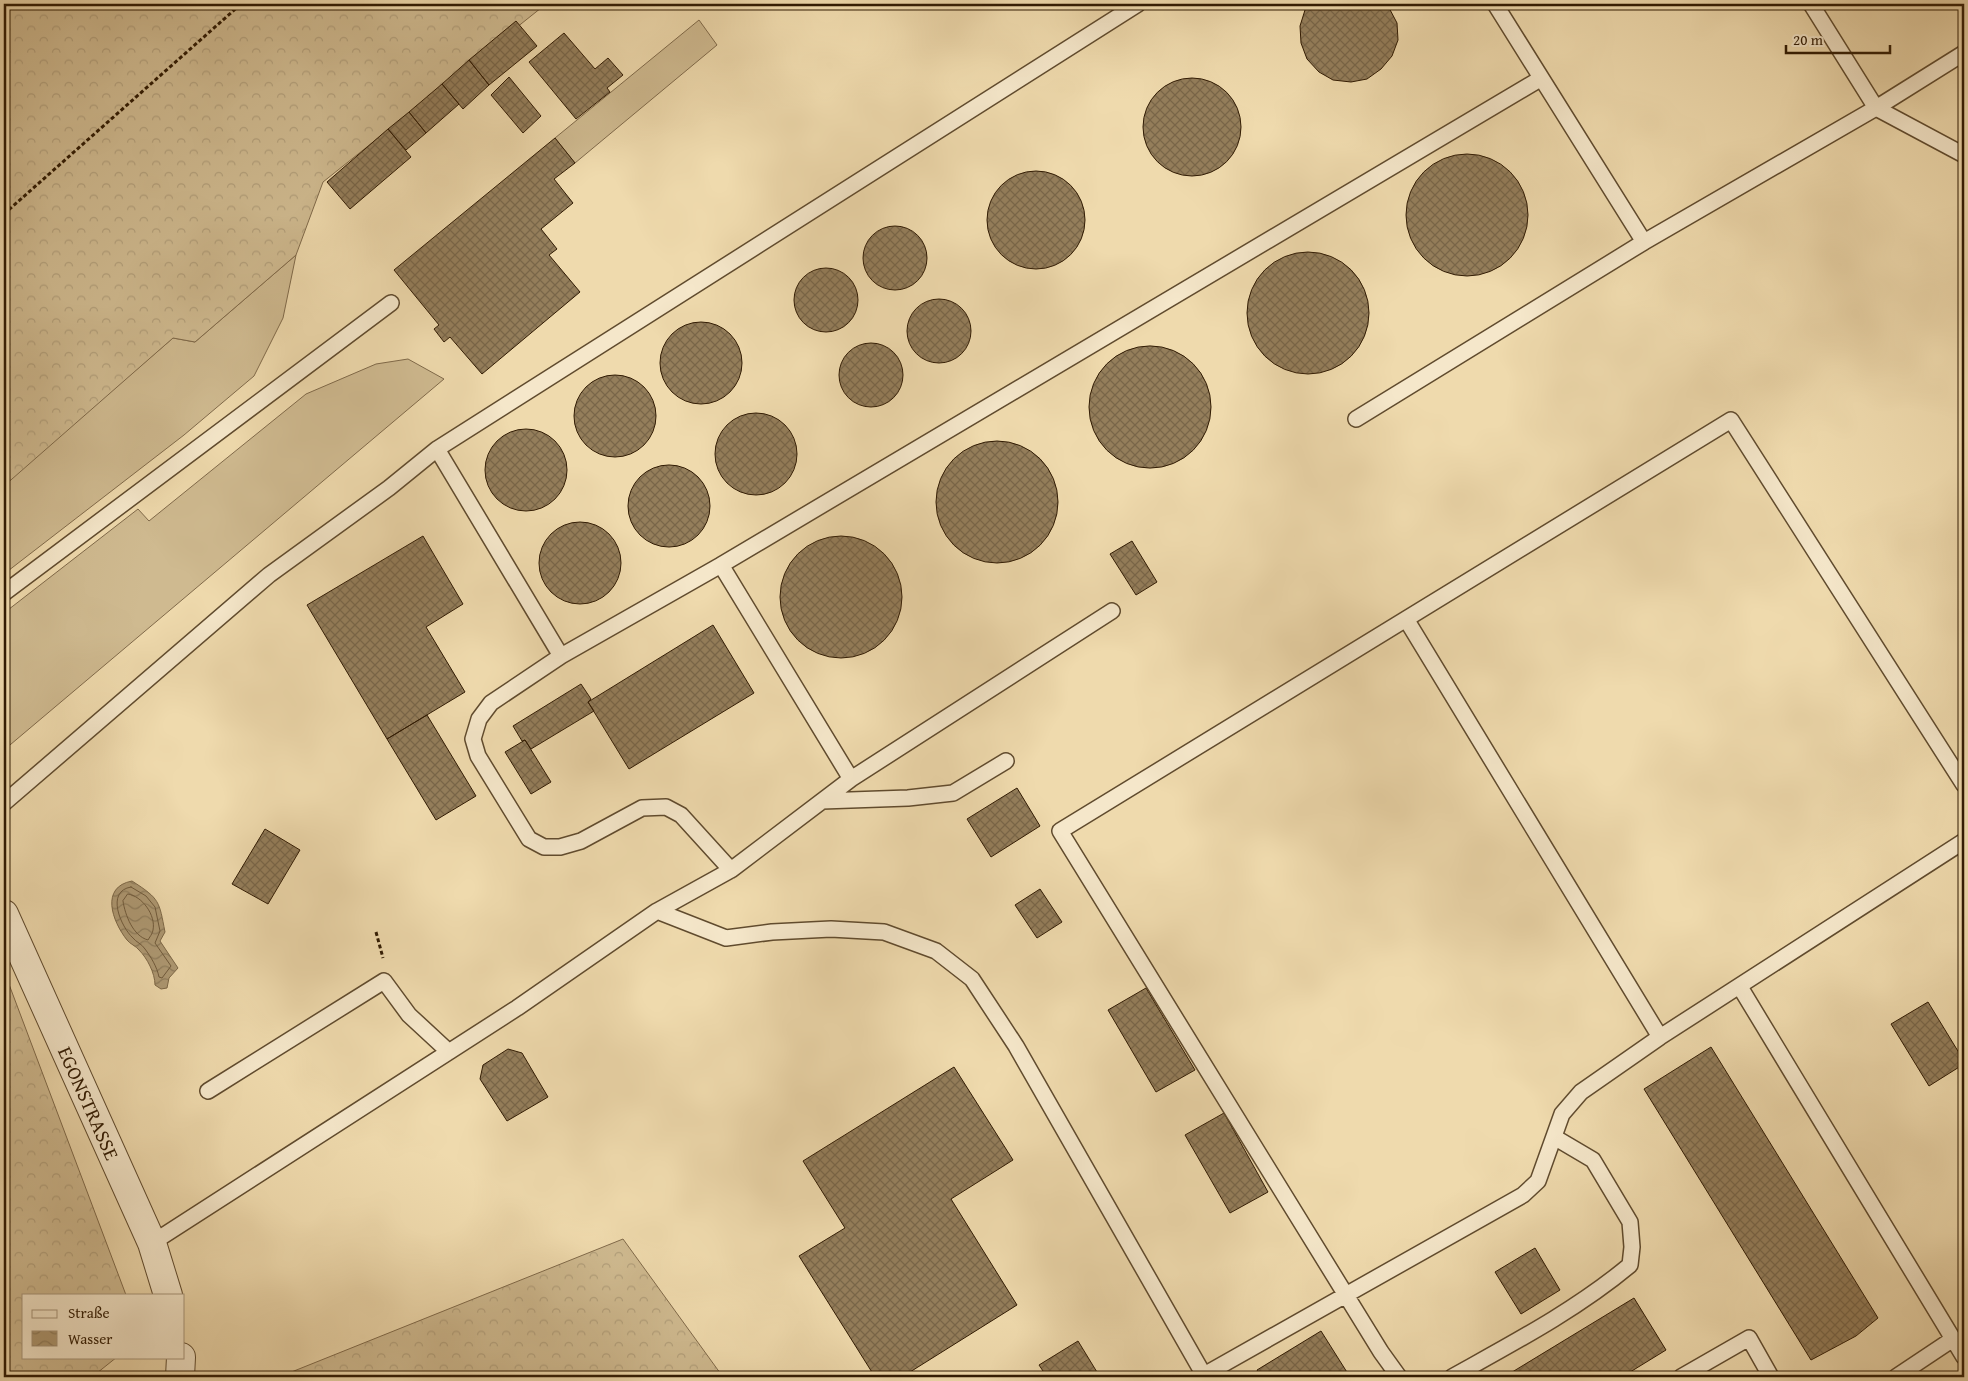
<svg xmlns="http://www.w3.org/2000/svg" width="1968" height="1381" font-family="'Gentium Book Plus',serif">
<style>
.grass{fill:#cfba90;stroke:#806a4a}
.forest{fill:url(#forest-crowns);stroke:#806a4a}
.water{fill:url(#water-waves);stroke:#7c6746}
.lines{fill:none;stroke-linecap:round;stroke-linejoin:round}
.shore{stroke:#705a3b;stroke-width:1}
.building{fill:url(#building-cross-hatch);stroke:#311b03}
.lane-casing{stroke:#604b2e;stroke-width:18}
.street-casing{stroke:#604b2e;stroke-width:30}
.path{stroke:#311b03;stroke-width:3;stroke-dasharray:4 2.5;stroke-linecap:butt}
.lane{stroke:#f5e7ca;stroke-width:15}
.street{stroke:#f5e7ca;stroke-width:28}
.labels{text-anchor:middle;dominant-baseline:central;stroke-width:4;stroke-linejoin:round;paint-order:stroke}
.street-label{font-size:20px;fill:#311b03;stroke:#f5e7ca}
</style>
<defs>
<pattern id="forest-crowns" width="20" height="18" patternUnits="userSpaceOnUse" patternTransform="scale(1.25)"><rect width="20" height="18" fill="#cfba90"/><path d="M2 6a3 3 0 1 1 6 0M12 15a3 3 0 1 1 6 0" fill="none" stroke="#b29f7b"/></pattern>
<pattern id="water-waves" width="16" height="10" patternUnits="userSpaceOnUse" patternTransform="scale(1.25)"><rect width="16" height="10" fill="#ae9973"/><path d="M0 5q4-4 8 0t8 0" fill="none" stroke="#8e7c5c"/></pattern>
<pattern id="building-cross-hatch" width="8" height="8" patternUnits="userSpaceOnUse" patternTransform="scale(1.25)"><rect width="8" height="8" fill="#947e5b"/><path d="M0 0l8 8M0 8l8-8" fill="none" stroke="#796649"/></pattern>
</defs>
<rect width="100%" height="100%" fill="#efdaad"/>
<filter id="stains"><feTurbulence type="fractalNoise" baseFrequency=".004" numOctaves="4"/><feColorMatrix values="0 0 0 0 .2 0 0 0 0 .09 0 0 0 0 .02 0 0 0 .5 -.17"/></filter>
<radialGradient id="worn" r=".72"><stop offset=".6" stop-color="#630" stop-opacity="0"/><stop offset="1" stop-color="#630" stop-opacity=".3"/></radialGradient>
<path class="grass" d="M699 20 717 45 575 163 555 138Z
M296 255 283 318 254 376 184 435 4 574V484L173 338 195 342Z
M408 359 444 379 4 750V613L138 509 149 521 306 394 376 364Z"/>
<path class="forest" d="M4 4H546L323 182 296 255 195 342 173 338 4 486Z
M4 971 126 1295H24V1357H117L97 1373 4 1377Z
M623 1239 723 1377H279Z"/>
<path class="water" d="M132 881C160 899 159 901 165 932L160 941 178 968 169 978 167 988 161 989 155 985C155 973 147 958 139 950 136 946 130 944 127 940 112 921 100 887 132 881Z"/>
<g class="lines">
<path class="shore" d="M131 887 146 896 155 907 160 931 155 943 171 966 162 978 159 977C157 967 151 957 145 949 142 944 136 942 133 938 121 927 105 891 131 887Z
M128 894C142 896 156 915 153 930 153 933 149 938 148 940 133 936 125 915 123 901Z"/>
</g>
<path class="building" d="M1310 4H1387L1397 23 1398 40 1392 56 1381 69 1367 79 1351 82 1333 80 1319 72 1307 59 1301 43 1300 26 1305 10Z
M516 21 537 46 489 85 469 60Z
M564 33 595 69 608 58 623 75 607 88 610 92 576 119 529 62Z
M469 60 489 85 463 109 442 84Z
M509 77 541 116 523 133 491 95Z
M1143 127a49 49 0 1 1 98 0a49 49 0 1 1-98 0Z
M442 84 459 104 426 133 409 112Z
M409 112 426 133 406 150 388 129Z
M388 129 411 157 350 209 327 182Z
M555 138 575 163 554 179 573 203 541 229 557 249 549 255 580 292 482 374 450 337 444 342 434 329 439 325 394 270Z
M1406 215a61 61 0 1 1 122 0a61 61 0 1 1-122 0Z
M987 220a49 49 0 1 1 98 0a49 49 0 1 1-98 0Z
M863 258a32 32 0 1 1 64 0a32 32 0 1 1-64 0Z
M1247 313a61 61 0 1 1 122 0a61 61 0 1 1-122 0Z
M794 300a32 32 0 1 1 64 0a32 32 0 1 1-64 0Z
M907 331a32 32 0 1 1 64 0a32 32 0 1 1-64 0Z
M660 363a41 41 0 1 1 82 0a41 41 0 1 1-82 0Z
M839 375a32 32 0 1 1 64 0a32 32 0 1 1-64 0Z
M1089 407a61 61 0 1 1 122 0a61 61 0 1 1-122 0Z
M574 416a41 41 0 1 1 82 0a41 41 0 1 1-82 0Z
M715 454a41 41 0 1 1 82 0a41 41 0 1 1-82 0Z
M485 470a41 41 0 1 1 82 0a41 41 0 1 1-82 0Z
M936 502a61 61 0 1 1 122 0a61 61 0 1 1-122 0Z
M628 506a41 41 0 1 1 82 0a41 41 0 1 1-82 0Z
M539 563a41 41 0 1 1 82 0a41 41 0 1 1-82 0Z
M780 597a61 61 0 1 1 122 0a61 61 0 1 1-122 0Z
M423 536 463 604 426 627 465 692 387 739 307 605Z
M1132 541 1157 582 1136 595 1110 554Z
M713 625 754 693 629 769 588 702Z
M581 684 591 699 588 702 594 711 531 749 525 740 522 741 513 726Z
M427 715 476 796 436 820 387 739Z
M525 740 551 782 531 794 505 752Z
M1017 788 1040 826 991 857 967 819Z
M265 829 300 850 268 904 232 884Z
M1040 889 1062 922 1037 938 1015 905Z
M1146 988 1195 1070 1156 1092 1108 1010Z
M1928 1002 1964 1061V1064L1929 1086 1891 1024Z
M1711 1047 1878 1318 1856 1336 1811 1360 1644 1089Z
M508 1049 522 1053 548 1097 507 1121 480 1079 483 1065Z
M954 1067 1013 1160 951 1199 1017 1305 902 1377H875L799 1256 845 1228 803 1161Z
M1224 1113 1268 1192 1230 1213 1185 1135Z
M1535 1248 1560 1290 1521 1314 1495 1272Z
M1634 1298 1666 1350 1622 1377H1504Z
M1321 1331 1350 1377H1261L1257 1370Z
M1078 1341 1100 1377H1047L1039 1365Z"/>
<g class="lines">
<g class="lane-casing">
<path id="lane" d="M1495 4 1644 242
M1811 4 1876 108 1964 155
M1356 419 1644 242 1876 108 1964 53
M437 449 561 656
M721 565 561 656 491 703 479 719 473 739 478 756 529 839 544 847H560L581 841 642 808 666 807 681 815 731 870
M4 593 391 303
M1406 619 1660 1037
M851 779 721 565 1540 79
M822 801 908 798 953 793 1006 761
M4 803 269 575 389 488 437 449 1138 4
M657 911 731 870 851 779 1112 611
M1740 987 1964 1357
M208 1091 384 981 409 1015 449 1052
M152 1243 517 1008 657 911 726 938 772 932 831 929 884 932 936 951 972 979 1016 1046 1205 1377
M1204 1375 1523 1195 1538 1181 1562 1114 1581 1092 1660 1037 1964 841
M1399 1377 1381 1352 1060 831 1731 420 1964 785
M1452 1377C1513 1343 1576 1310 1630 1265L1632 1247 1630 1222 1593 1160 1554 1137
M1681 1377 1749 1338 1771 1377
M1896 1377 1953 1339"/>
</g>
<g class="street-casing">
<path id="street" d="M4 914 152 1243 168 1295
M180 1377 181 1357"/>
</g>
<path class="path" d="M4 214 241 4
M376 932 383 958"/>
<use href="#lane" class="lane"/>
<use href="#street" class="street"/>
</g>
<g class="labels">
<g class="street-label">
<text transform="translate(89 1103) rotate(66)">EGONSTRASSE</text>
</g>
</g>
<rect width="1968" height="1381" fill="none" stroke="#efdaad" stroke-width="20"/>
<rect x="5" y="5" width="1958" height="1371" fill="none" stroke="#311b03" stroke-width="2.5"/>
<rect x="10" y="10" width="1948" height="1361" fill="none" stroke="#311b03"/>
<rect x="22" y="1294" width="162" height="65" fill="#f5e7ca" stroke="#a7957a"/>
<rect x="32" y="1310" width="25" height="8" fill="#f5e7ca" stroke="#a7957a"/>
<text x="68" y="1318" font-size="15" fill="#311b03">Straße</text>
<rect x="32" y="1331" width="25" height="15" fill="url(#water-waves)" stroke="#a7957a"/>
<text x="68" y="1344" font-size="15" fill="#311b03">Wasser</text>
<path d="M1786 45v8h104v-8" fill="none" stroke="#311b03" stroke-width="2.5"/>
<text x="1793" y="45" font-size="15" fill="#311b03" stroke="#f5e7ca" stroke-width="4" paint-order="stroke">20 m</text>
<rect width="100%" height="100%" filter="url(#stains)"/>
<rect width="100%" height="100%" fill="url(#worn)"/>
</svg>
